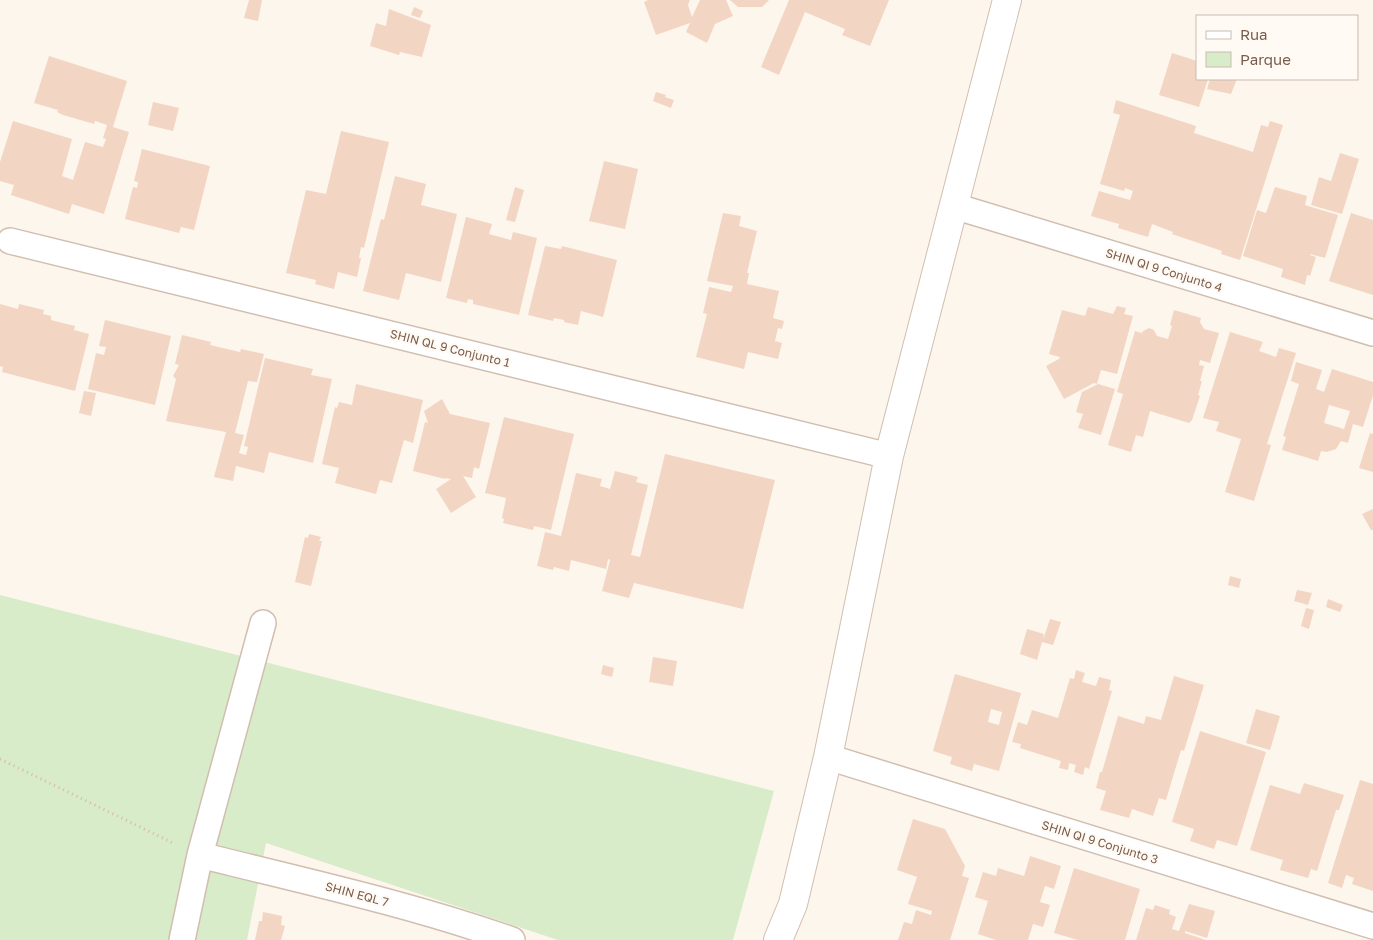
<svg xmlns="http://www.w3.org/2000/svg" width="1373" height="940" font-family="'Golos Text',sans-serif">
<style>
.green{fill:#d8ecc9}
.building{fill:#f3d5c3;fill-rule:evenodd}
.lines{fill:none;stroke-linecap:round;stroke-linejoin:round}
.minor-casing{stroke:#d1beb0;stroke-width:28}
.tertiary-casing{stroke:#d1beb0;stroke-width:30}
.path{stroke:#d9b8a5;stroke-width:3;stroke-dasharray:1 4;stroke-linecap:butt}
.minor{stroke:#fff;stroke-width:25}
.tertiary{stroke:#fff;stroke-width:28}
.labels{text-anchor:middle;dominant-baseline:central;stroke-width:4.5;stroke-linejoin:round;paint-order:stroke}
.street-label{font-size:12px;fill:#7a5c4d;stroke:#fffaf3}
</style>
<rect width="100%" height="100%" fill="#fdf6ec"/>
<path class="green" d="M0 595 774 791 733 940H558L266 843 247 940H0Z"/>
<path class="building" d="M249 0H262L258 21 244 18Z
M648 0H690L688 5 692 17 700 0H726L733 16 715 24 707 43 686 32 690 23 656 35 644 2Z
M730 0H769L762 7H738Z
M789 0H889L870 46 842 35 845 29 805 12 779 75 761 67Z
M414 7 423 11 420 18 411 15Z
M389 9 431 25 422 57 400 52 399 55 370 46 376 23 386 26Z
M1172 53 1197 61V79H1208L1199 107 1159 95Z
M49 56 127 81 113 127 129 132 104 214 72 204 69 214 11 195 14 185 0 181V162L13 121 72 139 62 176 73 180 85 142 103 147 106 139 103 138 107 125 95 121 94 124 63 115 57 112 58 110 34 103Z
M1210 79H1237L1231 94 1207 89Z
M656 92 666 95 665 97 674 100 671 108 653 101Z
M1116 100 1196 126 1194 133 1253 152 1261 125 1268 127 1270 121 1283 125 1240 260 1221 254 1222 251 1172 234 1173 232 1152 224 1148 237 1118 228 1119 224 1091 216 1099 191 1130 200 1133 191 1125 188 1124 191 1100 184 1120 115 1113 113Z
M153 102 179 108 173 131 148 125Z
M341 131 389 142 364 248 361 247 359 258H361L357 277 338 272 334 289 315 284 316 280 286 273 306 190 326 194Z
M142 149 210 166 194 230 181 227 179 233 125 219 133 187 137 188 138 182 134 181Z
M1340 153 1359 159 1342 214 1311 205 1319 177 1331 181Z
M604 161 638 169 625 229 589 221Z
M395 176 426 184 421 205 457 214 441 282 406 273 399 300 363 291 381 219 384 220Z
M515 187 524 190 515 222 506 220Z
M1275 187 1307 196 1305 205 1338 215 1325 258 1310 254V255L1316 257 1310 276 1307 275 1305 285 1281 277 1283 269 1243 256 1257 210 1266 213Z
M723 213 741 216 739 226 757 231 747 273H749L747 284 779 291 773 318 784 321 782 329 778 328 775 341 782 343 778 359 748 352 744 369 696 357 707 314 703 313 709 287 731 292 733 286 707 281Z
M1351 213 1373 220V295L1329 281Z
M466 217 492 224 489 234 511 240 513 232 537 238 519 315 473 304V300L468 299 467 303 446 298Z
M545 246 561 249 562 246 617 260 603 317 581 311 578 325 564 322V320L554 318 553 321 528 315Z
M0 304 18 309 19 304 44 310 43 314 51 316V320L75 326 74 330 89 334 75 391 2 372 3 367 0 366Z
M1117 306 1126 308 1124 314 1133 316 1117 374 1101 370 1097 384 1094 383 1064 399 1046 366 1059 359 1060 357 1049 354 1062 310 1085 316 1088 307 1113 314Z
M1174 310 1201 318 1200 322 1204 329 1219 333 1210 363 1200 360 1199 365 1204 366 1200 381H1202L1198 395 1200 396 1192 420 1189 423 1150 411 1143 437 1136 435 1131 452 1108 445 1123 394 1117 392 1135 331 1142 333 1143 331 1149 328 1154 330 1157 336 1168 339 1172 326 1170 325Z
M105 320 171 336 155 405 88 389 96 353 104 355 106 347 99 346Z
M1230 332 1263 342 1259 351 1276 357 1279 348 1296 353 1267 444 1271 445 1254 501 1225 492 1241 439 1216 431 1219 422 1203 418Z
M182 335 211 342 210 345 240 352 241 349 264 354 257 382 248 381 235 433 244 435 239 453 246 455 248 447 244 446 265 358 313 369 311 375 332 379 313 463 269 452 264 473 236 466 233 481 214 477 226 432 166 421 176 379 173 376 179 365 175 364Z
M1296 362 1322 370 1316 389 1324 392 1332 369 1373 382V395L1363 427 1353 424 1348 443 1341 441 1336 449 1327 452 1321 451 1318 461 1282 450 1286 437 1283 436 1299 384 1291 381ZM1329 405 1350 411 1344 429 1324 423Z
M356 384 423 400 413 443 404 440 392 483 380 480 376 494 335 483 339 468 322 464 335 407 337 408 339 402 352 405Z
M1098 384 1115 389 1101 435 1078 428 1083 414 1076 412 1082 392Z
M84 391 96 393 91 416 79 413Z
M442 399 450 414 490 423 479 469 474 467 472 478 463 476 476 497 451 513 436 489 451 479 445 478V479L413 471 425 422 428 423 424 411Z
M504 417 574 434 551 530 534 526 533 530 503 523 504 519 502 518 506 498 485 493Z
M1370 433 1373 434V472L1359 468Z
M665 454 775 480 743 609 634 583 629 598 602 591 610 560 608 559 606 569 571 560 569 571 554 567 553 570 537 566 545 532 561 536 576 473 602 479 600 486 610 489 615 471 638 477 636 482 648 485 631 555 640 557Z
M1373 509V530H1371L1362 514Z
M309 534 321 537 319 541H322L311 586 295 582 305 537 308 538Z
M1230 576 1241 579 1239 588 1228 585Z
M1297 590 1312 593 1308 605 1294 601Z
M1328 599 1343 605 1340 612 1326 607Z
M1306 608 1314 610 1309 629 1301 626Z
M1050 619 1061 622 1053 645 1042 642 1037 660 1020 654 1027 629 1044 634 1043 640Z
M653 657 677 661 673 686 649 682Z
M603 665 614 668 612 677 601 674Z
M1076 670 1085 673 1082 682 1096 686 1099 677 1111 680 1109 690 1112 691 1089 769 1085 767 1083 775 1074 772 1076 765 1069 763 1068 770 1059 768 1061 761 1020 748 1021 744 1012 742 1018 722 1027 725 1032 710 1058 718 1070 678 1074 679Z
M955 674 1021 693 999 771 974 764 972 771 950 764 952 757 933 751ZM991 709 1002 712 999 725 988 722Z
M1174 676 1204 685 1184 751 1181 750 1166 800 1159 798 1153 816 1132 809 1129 818 1100 810 1106 791 1096 788 1100 772H1102L1118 716 1144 724 1146 716 1161 720Z
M1256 709 1280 716 1270 750 1246 743Z
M1200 731 1266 752 1237 846 1217 840 1214 849 1190 841 1194 829 1172 822Z
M1360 780 1373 784V891L1352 884 1354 878 1346 875 1342 888 1328 883Z
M1304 783 1344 795 1339 810H1336L1317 871 1311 869 1308 878 1280 870 1283 860 1250 850 1270 785 1300 794Z
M913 819 945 829 965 866 962 876 969 878 950 940H898L904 922 912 924 916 910 931 915 932 911 908 904 917 877 897 870Z
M1030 856 1061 866 1054 889 1045 886 1040 902 1050 905 1043 927 1033 924 1028 940H996L978 934 988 901 975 897 983 872 996 876 998 868 1024 876Z
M1074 868 1140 889 1125 940H1078L1054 933Z
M1189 904 1215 911 1207 938 1185 931V933L1206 940H1136L1146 908 1153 910 1155 905 1170 910 1169 914 1176 917 1172 929 1179 931Z
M263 912 282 916 281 925 285 926 281 940H255L259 921H262Z"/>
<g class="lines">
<g class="minor-casing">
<path id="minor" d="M954 206 1373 333
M10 241 889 456
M828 757 1373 926
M200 855C304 881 410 904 512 940
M182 940 200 855 263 623"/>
</g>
<g class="tertiary-casing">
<path id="tertiary" d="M778 940 793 904 828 757 889 456 1007 0"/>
</g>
<path class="path" d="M0 759 175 844"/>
<use href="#minor" class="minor"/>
<use href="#tertiary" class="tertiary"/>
</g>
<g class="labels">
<g class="street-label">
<text transform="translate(1164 270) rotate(17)">SHIN QI 9 Conjunto 4</text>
<text transform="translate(450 348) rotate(14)">SHIN QL 9 Conjunto 1</text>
<text transform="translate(1100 842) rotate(17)">SHIN QI 9 Conjunto 3</text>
<text transform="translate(357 894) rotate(15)">SHIN EQL 7</text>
</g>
</g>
<rect x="1196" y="15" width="162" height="65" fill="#fffaf3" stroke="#cabbb1"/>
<rect x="1206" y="31" width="25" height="8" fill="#ffffff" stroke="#cabbb1"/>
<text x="1240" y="40" font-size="15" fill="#7a5c4d">Rua</text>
<rect x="1206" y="52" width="25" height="15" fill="#d8ecc9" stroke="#cabbb1"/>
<text x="1240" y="65" font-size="15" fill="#7a5c4d">Parque</text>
</svg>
